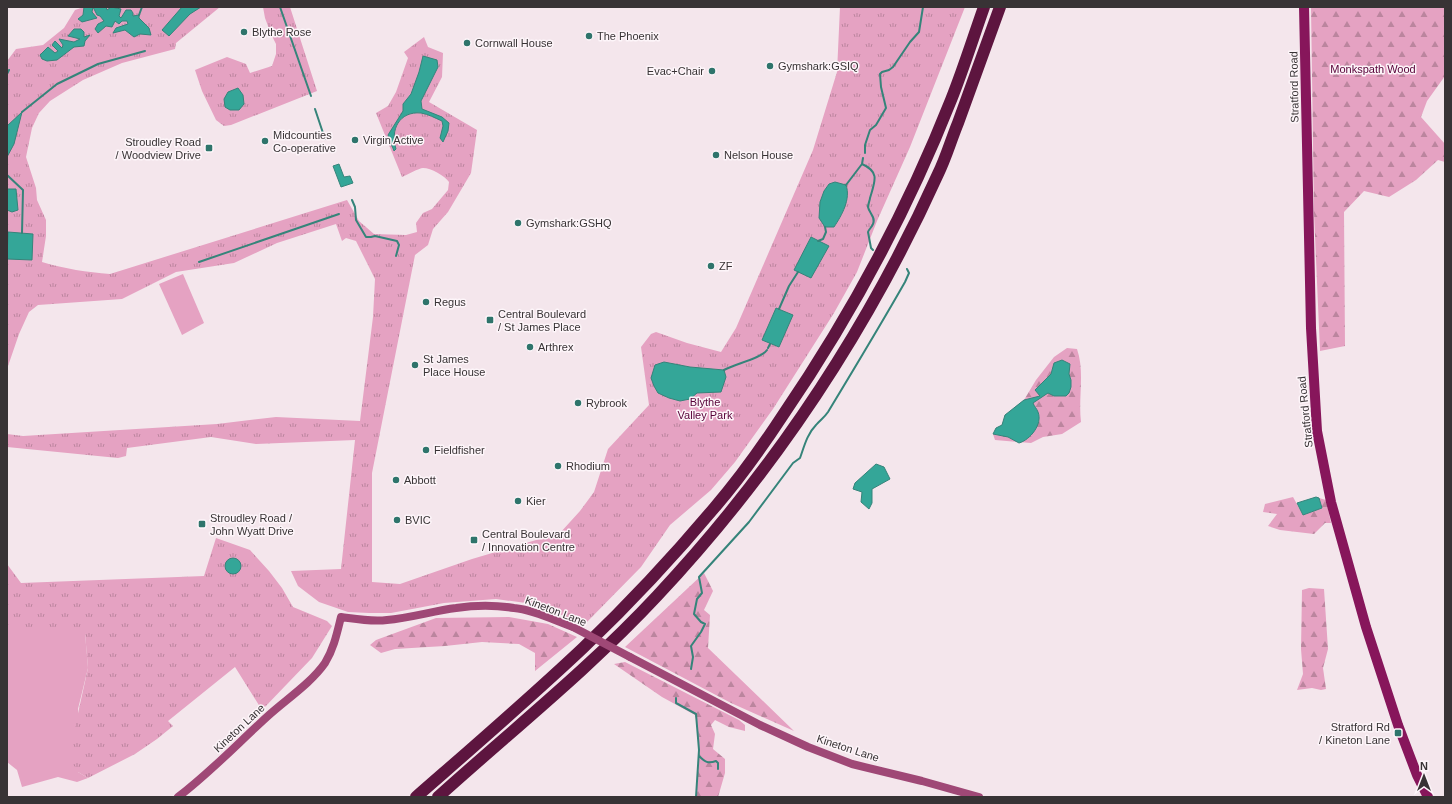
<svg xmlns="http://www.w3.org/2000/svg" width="1452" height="804" font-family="Helvetica,sans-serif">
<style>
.grass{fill:#e5a2c2}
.forest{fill:url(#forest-firs)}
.park{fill:url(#park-tufts)}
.water{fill:#34a698;stroke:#35847a}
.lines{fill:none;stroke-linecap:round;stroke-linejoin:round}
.stream{stroke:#35847a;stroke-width:2}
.secondary{stroke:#9f4876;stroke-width:8}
.primary{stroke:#87165b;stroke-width:10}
.highway{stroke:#5d153f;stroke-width:12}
.secondary-bridge{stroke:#9f4876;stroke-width:8}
.poi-dot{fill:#2e746b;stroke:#fdf5f9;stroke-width:1.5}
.labels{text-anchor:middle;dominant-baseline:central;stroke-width:3;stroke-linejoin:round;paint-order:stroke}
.poi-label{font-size:11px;fill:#383335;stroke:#fdf5f9;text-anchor:start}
.park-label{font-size:11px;fill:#570038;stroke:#fdf5f9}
.street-label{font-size:11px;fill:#383335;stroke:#fdf5f9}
</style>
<defs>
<pattern id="forest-firs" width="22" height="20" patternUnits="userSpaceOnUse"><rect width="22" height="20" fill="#e5a2c2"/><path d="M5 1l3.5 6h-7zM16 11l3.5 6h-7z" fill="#bb859e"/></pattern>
<pattern id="park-tufts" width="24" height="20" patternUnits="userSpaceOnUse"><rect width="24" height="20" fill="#e5a2c2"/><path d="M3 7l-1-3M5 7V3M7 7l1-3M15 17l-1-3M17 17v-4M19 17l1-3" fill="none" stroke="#bb859e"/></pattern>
</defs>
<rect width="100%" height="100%" fill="#f4e6ec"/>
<path class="grass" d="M183 274 204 323 182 335 159 284Z
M7 633H85L88 668 78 709V772L88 778 77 782 58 777 22 787 17 770 7 762Z"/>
<path class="forest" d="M1311 7H1445V76L1427 101 1421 117 1445 144V162L1438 160 1416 180 1389 197 1364 191 1344 212 1345 346 1320 351 1314 213Z
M1067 348 1077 349C1085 372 1078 398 1081 422L1062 434 1043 437 1031 443 995 440 993 434 996 428 1002 425 1005 415 1024 400 1036 380 1054 357Z
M1293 497 1303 515 1322 508 1319 498 1326 500 1331 523H1325L1314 534 1280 530 1268 526 1277 514 1263 512 1265 504Z
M704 573 713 591 704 610 710 615 708 648 794 731 731 703 625 647Z
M1309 588 1324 589 1328 649 1323 668 1326 689 1321 690 1312 688 1297 690 1303 674 1301 649 1302 590Z
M509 617 548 624 577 637 535 671V653L519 644 482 642 445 646 395 649 381 653 370 645 376 640 436 618Z
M625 662 739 720 745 725V731L729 727 715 720 711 725 715 734 713 749 725 759V773L718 797H696C698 770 702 742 695 715L662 697 614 664Z"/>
<path class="park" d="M84 7H220L176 43 175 49 122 63 83 80 50 101 39 113 32 128 26 157 36 188 37 200 46 220V236L42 262C65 269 87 272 110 274L347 200 359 221 374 234 406 235 417 232 416 223 423 213 432 209 448 190 449 182C445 176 431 168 423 168 419 168 407 175 402 177L376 113 388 106 396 92 408 58 404 52 424 37 428 47 443 53 442 77 429 102 477 130 471 173 448 212 433 229 428 245 415 255 372 473V582L400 584 472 559 560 533 580 511 594 492 608 449 649 405 641 347 651 334 656 332 687 343 721 352 736 328 813 150 837 72 840 7H965L910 147 877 221 857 272 834 313 773 409 735 462 711 490 670 525 641 567 585 624 533 604 496 599 444 603 391 613H369L348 612 319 602 298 586 291 571 341 569 355 440 256 444 211 437 127 448 126 456 118 458 7 447V434L23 436 217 424 276 417 360 421 373 317 375 279 356 241 346 238 342 241 336 224 277 243 234 263 176 272 122 299 38 305 29 312 19 334 7 369V61L16 49 43 45 64 28 75 10Z
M263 7H290L317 91 231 125 224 126 216 120 202 91 195 70 227 57 246 64 250 73 272 66 276 54V44L271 34 265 18Z
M216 538 250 550 269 571 282 588 293 607 327 621 332 626 312 658 262 710 235 667 168 721 173 726 157 739 135 754 88 778 78 772 73 764 71 745 88 668 85 633H7V564L21 583 204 576Z"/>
<path class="water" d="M84 7H106L107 10 111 7 121 9 119 16 121 18 126 10H131L133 13V16L139 15V18L149 28 151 35 140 34 134 37 125 30 113 33 116 28 128 24 127 21H122L119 24 115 21 112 27 106 26 98 33 95 29 98 24 104 21 100 16 97 15 93 7 92 12 97 18 82 22 78 19 83 15Z
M182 7H201L190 14 169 36 162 30Z
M74 29H81L84 32V37L90 35 85 41 84 46 74 47 57 60 47 61 42 59 40 55 48 47 55 53 58 51 52 45 55 41 62 48 63 45 59 39 74 42 80 39 68 36Z
M423 56 437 60 438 67 421 101 422 109 442 117 449 123 448 131 443 142 440 138 443 126 442 121C435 118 428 114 421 113 399 111 390 130 396 149L394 151 388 135 403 111V104L411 94 419 72Z
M238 88 243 95 244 104 239 110H230L225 107 224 99 228 92Z
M22 112 14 144 7 157V126Z
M339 164 344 177 350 176 353 183 341 187 333 166Z
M835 182 846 185C851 199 842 215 834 227H825L819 218 820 202 824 191 829 184Z
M7 189H16L18 210 12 212 7 210Z
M8 232 33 234 32 260 7 259Z
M811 237 829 246 811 278 794 270Z
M776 308 793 315 779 347 762 340Z
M1062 360 1070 364 1069 374 1071 380V387L1069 393 1066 396H1054L1048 393 1033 403C1034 406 1037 409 1038 412 1043 424 1030 440 1019 443L1008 437 993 434 996 428 1002 425 1005 415 1024 400 1040 396 1035 390 1051 374 1054 363Z
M664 362 690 367 724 370 726 377 721 392 697 393 690 399 680 401 669 398 658 393 654 386 651 378 655 365Z
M876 464 884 467 890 479 872 489V503L869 509 861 502 862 492 853 489 855 483Z
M1316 497 1319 498 1322 508 1303 515 1297 503Z
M225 566a8 8 0 1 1 16 0a8 8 0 1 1-16 0Z"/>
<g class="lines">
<path class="stream" d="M280 7 311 96
M139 15 142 7
M7 74 9 70
M315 109 325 139
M22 112 57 84 98 64 145 51
M865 153V145L870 130 876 125 886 108 881 87 880 74 882 72 889 70 893 67 910 42 919 32 923 7
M863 158 862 164C880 172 875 181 870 198 870 200 868 204 868 207 869 213 876 217 873 224 872 227 869 229 868 232L871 248 873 250
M7 175 23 190 22 233
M846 185 862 164
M352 200 355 207 356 220 366 237H371L375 236 397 241 399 245 396 256
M818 241 823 239 826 232 825 227
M199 262 339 214
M779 309 789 286 798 272
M768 348 770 344
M724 370C735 364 762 358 767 350
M691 669 693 657 691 646 701 632 705 624 701 622 694 614 697 599 702 593 699 577 749 522 793 463 800 458C804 447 807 434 816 425 820 420 824 418 828 412 854 369 880 326 905 282L909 273 907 269
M676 698V703L696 714 699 750 696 797
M699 756C705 762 708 764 716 761L718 763V769"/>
<path class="secondary" d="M630 657 760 725 808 747 852 764 922 781 979 797
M178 797C211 772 239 742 269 715 288 698 311 683 325 663 334 648 337 633 341 617 356 619 371 622 387 620 410 618 433 611 456 608 475 605 496 605 514 608 534 610 554 620 573 627"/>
<path class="primary" d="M1304 7 1311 328 1317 431 1331 502 1366 627 1398 725 1417 775 1428 797"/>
<path class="highway" d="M416 797C472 748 529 699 583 648 629 604 674 556 715 507 740 478 762 447 783 415 850 317 907 211 951 100 963 70 973 38 984 7
M438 797C511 731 589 669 657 596 773 472 868 329 938 174 946 158 951 140 958 123 972 85 986 46 1000 7"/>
<path class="secondary-bridge" d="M573 627 630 657"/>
</g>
<g class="poi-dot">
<circle cx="244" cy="32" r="4"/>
<circle cx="589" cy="36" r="4"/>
<circle cx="467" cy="43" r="4"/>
<circle cx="770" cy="66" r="4"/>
<circle cx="712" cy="71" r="4"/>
<circle cx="355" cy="140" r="4"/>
<circle cx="265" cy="141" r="4"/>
<rect x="205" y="144" width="8" height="8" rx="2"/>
<circle cx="716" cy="155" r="4"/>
<circle cx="518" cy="223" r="4"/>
<circle cx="711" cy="266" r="4"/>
<circle cx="426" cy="302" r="4"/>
<rect x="486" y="316" width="8" height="8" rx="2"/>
<circle cx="530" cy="347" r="4"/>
<circle cx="415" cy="365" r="4"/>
<circle cx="578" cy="403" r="4"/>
<circle cx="426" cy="450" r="4"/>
<circle cx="558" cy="466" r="4"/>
<circle cx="396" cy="480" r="4"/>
<circle cx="518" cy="501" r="4"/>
<circle cx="397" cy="520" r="4"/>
<rect x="198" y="520" width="8" height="8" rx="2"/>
<rect x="470" y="536" width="8" height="8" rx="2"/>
<rect x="1394" y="729" width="8" height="8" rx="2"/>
</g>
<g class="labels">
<g class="poi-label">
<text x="252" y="32">Blythe Rose</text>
<text x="597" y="36">The Phoenix</text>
<text x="475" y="43">Cornwall House</text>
<text x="778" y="66">Gymshark:GSIQ</text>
<text x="704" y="71" text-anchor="end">Evac+Chair</text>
<text x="273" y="135">Midcounties<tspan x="273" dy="13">Co-operative</tspan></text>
<text x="363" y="140">Virgin Active</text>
<text x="201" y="142" text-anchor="end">Stroudley Road<tspan x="201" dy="13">/ Woodview Drive</tspan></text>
<text x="724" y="155">Nelson House</text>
<text x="526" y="223">Gymshark:GSHQ</text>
<text x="719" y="266">ZF</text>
<text x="434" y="302">Regus</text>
<text x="498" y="314">Central Boulevard<tspan x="498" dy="13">/ St James Place</tspan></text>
<text x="538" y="347">Arthrex</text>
<text x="423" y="359">St James<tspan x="423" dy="13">Place House</tspan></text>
<text x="586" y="403">Rybrook</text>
<text x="434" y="450">Fieldfisher</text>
<text x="566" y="466">Rhodium</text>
<text x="404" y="480">Abbott</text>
<text x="526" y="501">Kier</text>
<text x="210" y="518">Stroudley Road /<tspan x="210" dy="13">John Wyatt Drive</tspan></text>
<text x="405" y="520">BVIC</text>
<text x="482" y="534">Central Boulevard<tspan x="482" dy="13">/ Innovation Centre</tspan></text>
<text x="1390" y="727" text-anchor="end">Stratford Rd<tspan x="1390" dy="13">/ Kineton Lane</tspan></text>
</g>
<g class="park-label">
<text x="1373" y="69">Monkspath Wood</text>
<text x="705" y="402">Blythe<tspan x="705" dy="13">Valley Park</tspan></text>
</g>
<g class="street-label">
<text transform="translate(1294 87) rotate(-91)">Stratford Road</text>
<text transform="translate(1305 412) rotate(-96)">Stratford Road</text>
<text transform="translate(556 611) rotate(21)">Kineton Lane</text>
<text transform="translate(239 728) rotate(-43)">Kineton Lane</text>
<text transform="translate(848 748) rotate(18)">Kineton Lane</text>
</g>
</g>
<rect width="1452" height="804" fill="none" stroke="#383335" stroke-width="16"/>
<g transform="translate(1424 776)" stroke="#fdf5f9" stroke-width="3" paint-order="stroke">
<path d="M0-3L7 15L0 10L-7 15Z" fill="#383335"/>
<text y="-6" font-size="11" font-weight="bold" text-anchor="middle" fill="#383335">N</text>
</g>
</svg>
